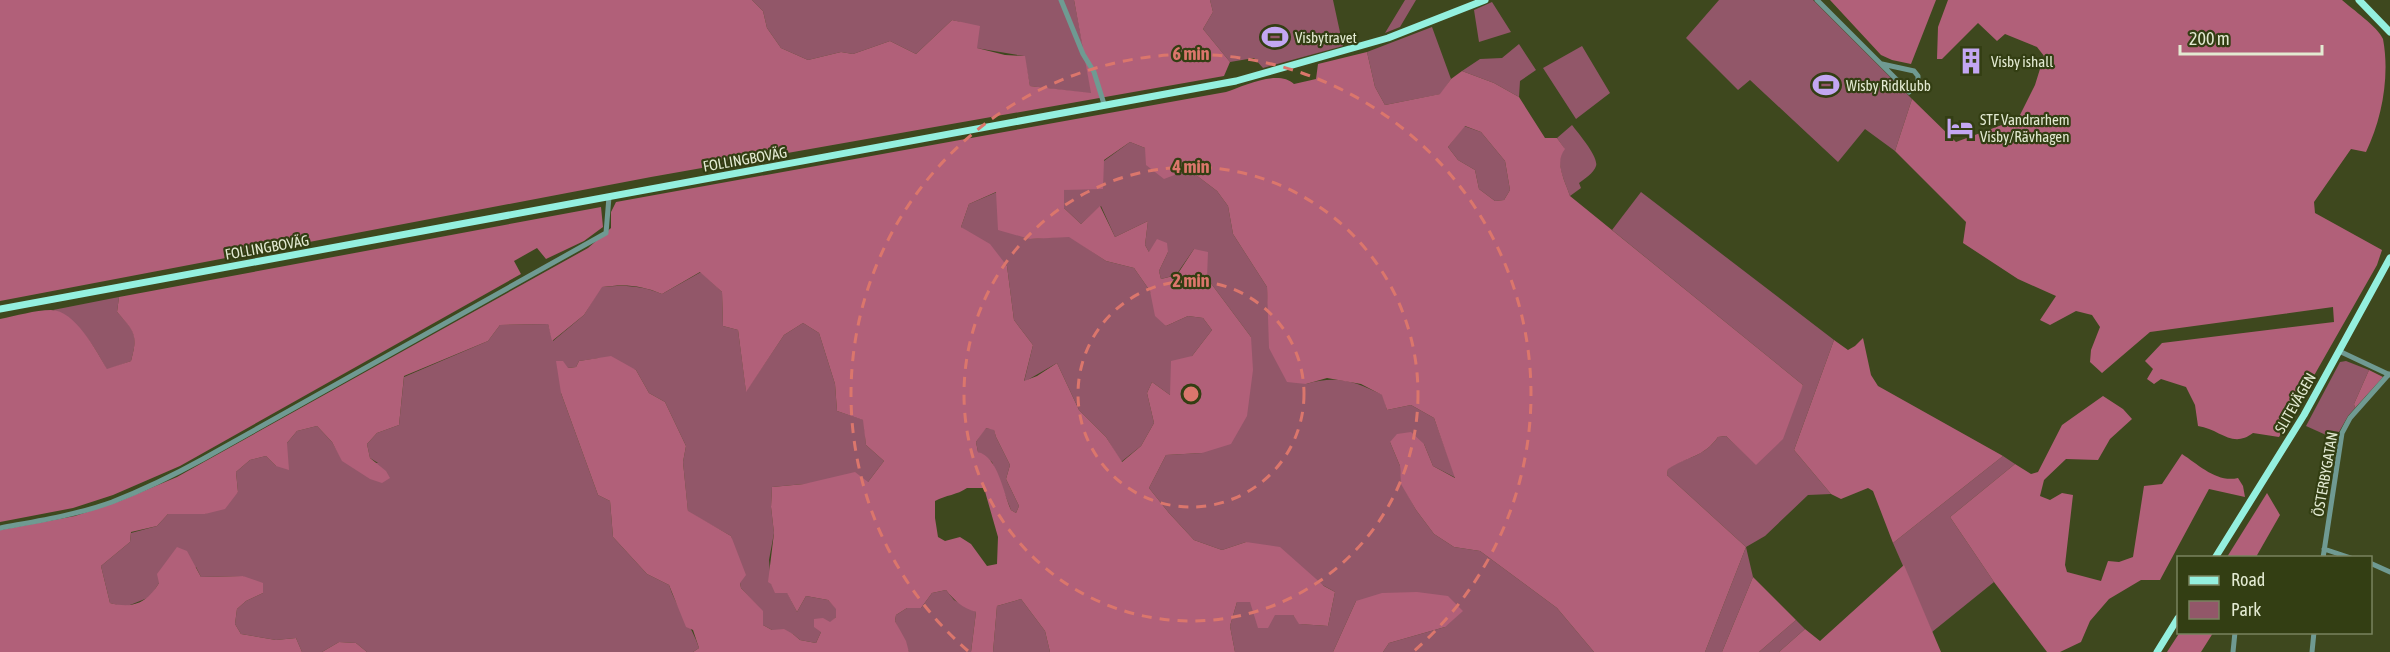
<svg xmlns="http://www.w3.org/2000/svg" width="2390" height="652" font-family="'Asap Condensed',sans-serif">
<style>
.green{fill:#925769}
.forest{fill:#b16079;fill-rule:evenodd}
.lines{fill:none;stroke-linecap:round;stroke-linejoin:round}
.minor{stroke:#6f9a92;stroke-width:5}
.major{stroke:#94f0df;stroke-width:7}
.ring{fill:none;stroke:#db766c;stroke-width:3;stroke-dasharray:10 8}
.labels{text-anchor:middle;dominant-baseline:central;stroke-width:4.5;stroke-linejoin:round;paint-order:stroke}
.poi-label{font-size:15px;fill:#e3ead2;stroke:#333e13;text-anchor:start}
.street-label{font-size:15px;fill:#e3ead2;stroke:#333e13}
.centre{fill:#db766c;stroke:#333e13;stroke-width:3}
.ring-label{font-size:18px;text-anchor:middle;font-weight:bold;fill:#db766c;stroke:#333e13;stroke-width:4.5;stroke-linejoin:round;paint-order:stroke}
</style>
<rect width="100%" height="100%" fill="#3e481e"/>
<path class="green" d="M752 0H1074L1092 94 1030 86 1024 56 976 48 960 22 952 20 916 54 890 41 853 54 841 52 808 60 781 48 767 28 763 11Z
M1210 0H1333L1343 46 1263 68 1254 58 1230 62 1203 29 1213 12Z
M1405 0H1416L1400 27 1385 33Z
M1719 0H1813L1912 99 1895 151 1865 129 1838 162 1750 80 1738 90 1686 38Z
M1492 2 1511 32 1479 42 1474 10Z
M1432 27 1451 79 1441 94 1385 105 1375 87 1367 52Z
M1519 44 1536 70 1520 81 1519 97 1494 83 1462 71 1480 59 1502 58Z
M1582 46 1610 93 1576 119 1543 68Z
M1572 125C1578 133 1599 157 1596 166 1594 173 1584 179 1579 183L1581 188 1570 196C1565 181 1554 162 1564 148L1557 138Z
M1464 126 1481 132 1505 161 1510 190 1504 200 1495 201 1479 189 1475 170 1458 160 1448 147Z
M1130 142 1145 148 1177 174 1192 172 1217 191 1228 206 1233 234 1267 287 1269 317 1306 384C1337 375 1354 381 1383 395L1387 410 1411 405 1434 418 1456 478 1433 466 1424 444 1390 442 1400 466 1402 484 1416 510 1434 534 1454 547 1480 551 1557 608 1594 652H1383L1389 643 1445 627 1356 601 1333 652H1235L1230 626 1237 602H1250L1275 615H1293L1300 624 1328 626 1335 592 1246 542 1222 550 1194 540 1169 513 1149 488 1166 455 1202 453 1251 337 1207 278 1194 249 1176 275 1161 279 1159 271 1168 252H1149L1145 245 1148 221 1115 237 1101 206 1081 224 1064 208V190Z
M997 192 1030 239 1069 236 1106 261 1134 268 1150 291 1166 326 1188 316 1203 318 1212 330 1192 356 1170 395 1152 382 1147 393 1154 423 1141 446 1121 462 1106 437 1079 410 1057 363 1024 382 1033 345 1014 320 1007 266 961 227 969 204Z
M1641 192 1834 340 1794 450 1831 494 1808 495 1765 536 1746 547 1753 577 1722 652H1705L1746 547 1667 475 1668 468C1688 456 1703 458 1718 437L1726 436 1756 464 1803 385 1612 230Z
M701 272 722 292 723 326 738 330 746 391 784 335 803 323 819 333 835 384 837 411 864 420 866 445 884 461 868 482 804 484 772 487 771 507 774 533 769 560 771 584 787 592 797 612 806 596 828 600 836 608V617L821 632 816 643 800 640 793 634 772 630 763 625 762 611 741 588 731 536 688 512 683 462 686 446 665 402 649 393 636 370 600 358 579 361 576 367 568 368 561 393 598 495 610 501 613 537 647 574 669 585C676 608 692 625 699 648L693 652H367L356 643 339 642 322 652H302L296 638 276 640 241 634 235 624 237 609 246 601 263 593 243 576 201 577 196 567 159 583 150 597 125 607 110 603 101 566 130 542 131 533 157 526 168 514H205L238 492 236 472 250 460 266 456 276 466 287 443 297 431 317 426 332 442 343 461 378 463 370 458 367 444 377 433 399 425 404 377 488 341 500 325 548 324 553 341 584 315 601 287C624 285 641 285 662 294Z
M119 297 117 312C136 332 138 335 131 361L107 370C93 343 80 324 53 310Z
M2346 361 2369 370 2354 404 2355 408 2348 416 2335 439 2306 426 2340 362Z
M985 428 994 429 996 437 1010 465 1006 479 1019 506 1016 513 1011 510 992 462 978 452 976 442Z
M2003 456 2015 464 1950 517 1994 582 1932 632 1893 543Z
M946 590 954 600 976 612 971 652H909L895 621 896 615 907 608H921L932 593Z
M1021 599 1045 631 1050 652H993L997 606Z
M1796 620 1805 629 1779 652H1759Z"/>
<path class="forest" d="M0 0H752L763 11 767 28 781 48 808 60 841 52 853 54 890 41 916 54 952 20 980 26 977 48 1005 55 1025 56 1030 86 1091 93 1074 0H1210L1213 12 1203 29 1230 62 1224 76 651 177 0 301Z
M1830 0H1936L1911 64 1892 60 1881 55Z
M1948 0H2342C2352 9 2378 27 2383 39 2390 76 2382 119 2366 152L2351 149 2314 202 2315 213 2382 250 2377 265 2279 437 2253 433C2232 449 2220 429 2198 426L2195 405 2186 387 2161 379 2154 384 2147 379 2153 369 2145 361 2162 343 2334 322 2333 307 2150 332 2102 373 2090 362 2091 350 2100 327 2092 315 2076 311 2050 325 2040 320 2056 296 2018 279 1963 243 1966 222 1895 151 1912 99 1956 142 2018 119 2035 85 2044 56 2037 47 2005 34 1997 41 1978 23 1942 59H1937L1938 27Z
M1367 52 1375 87 1385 105 1440 94 1451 79 1462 71 1494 83 1519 97 1545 138H1557L1565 149C1554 162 1565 181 1570 196L1803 385 1783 439 1756 465 1726 436 1718 437C1703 458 1688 456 1668 469L1667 475 1746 547 1705 652H1594L1557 608 1480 551 1454 547 1434 534 1416 510 1401 484 1400 466 1390 442 1397 434 1411 432 1424 444 1433 466 1455 478 1434 418 1411 405 1387 410 1382 395 1361 384 1327 378 1306 384 1287 382 1269 348 1267 287 1233 234 1228 206 1217 191 1192 172 1177 174 1164 179 1146 165 1145 148 1130 142 1104 160 1103 189 1064 190V208L1081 224 1100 206 1115 237 1148 221 1145 245 1149 252 1157 239 1167 243 1168 252 1159 271 1161 279 1177 275 1194 249 1208 252 1207 278 1251 337 1253 370 1247 416 1231 444 1202 453 1166 455 1149 488 1169 513 1194 540 1222 550 1246 542 1280 547 1324 586 1335 592 1328 626 1299 624 1293 615H1275L1268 628H1258L1250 602H1237L1230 626 1235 652H1050L1045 631 1021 599 997 606 993 652H971L976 612C962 608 954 600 946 590L932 593 921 608H907L896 615 895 621 906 641 909 652H693L699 648 693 630 686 627 669 585 647 574 613 537 610 501 598 495 561 393 556 361H563L568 368 576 367 579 361 611 356 636 370 649 393 665 402 686 446 683 462 688 511 731 536 746 575 740 583 741 588 763 611V625L772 630 784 629 793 634 800 640 816 643 821 632 814 627V619L823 618 830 622 836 617V609L828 600 806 596 797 612 787 593H775L771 584 768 582 774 533 771 507 772 487 804 484 855 472 868 482 884 461 866 445 863 420 837 411 835 384 819 333 803 323 784 335 746 392 738 330 723 326 722 292 700 272 662 294C641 285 624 284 602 287L584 315 552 341 548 324 500 325 488 341 404 376 399 425 377 433 367 444 370 458 386 471 390 478 382 483 370 479 342 461 332 442 317 426 297 431 287 443 289 470 276 466 266 456 250 460 236 472 238 492 225 509 205 514H168L157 526 131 532 130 542 101 566 110 603C133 609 147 603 159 583L157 574 177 547 187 551 201 577 243 576 263 583V593L246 601 237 609 235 624 241 634 276 640 296 638 302 652H0V530L75 516 120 501 177 477 588 248 611 228V212L616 202 1226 92C1244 86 1278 69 1294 84L1316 79 1318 64ZM1465 126 1481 132 1505 161 1510 190 1504 200 1495 201 1479 189 1475 170 1458 160 1448 147ZM996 192 998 230 1030 239 1069 237 1106 261 1134 268 1150 291 1155 316 1166 326 1188 316 1203 318 1212 330 1192 356 1171 361 1170 395 1152 382 1147 393 1154 423 1141 446 1122 462 1106 437 1079 410 1057 363 1037 376 1024 381 1033 345 1014 320 1007 266 990 244 961 227 969 204ZM986 428 994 430 996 437 1010 465 1006 479 1019 506 1016 513 1011 510C1003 492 998 457 978 452L976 442ZM967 488H984L998 537 997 564 987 566 971 544 960 537 945 541 938 537 935 518V501C946 495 957 495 967 488Z
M601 207 603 227 584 241 546 259 537 248 514 261 521 274 180 466 113 495 73 508 0 522V319C16 316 35 310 51 310 75 310 97 352 107 369L131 361C138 335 135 332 117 312L119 297Z
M1863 338 1871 375 1878 386 2003 456 1893 543 1873 491 1868 488 1841 499 1831 494 1794 450 1834 340 1848 350 1855 346Z
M2369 370 2383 377 2355 408 2354 404Z
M2103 396 2123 409 2132 419 2110 439 2098 460 2066 459 2044 480 2040 496 2050 500 2062 493 2073 495 2065 565 2067 572 2101 581 2108 561 2119 562 2133 557 2144 486 2162 484 2182 454C2199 465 2217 483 2238 478L2243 486 2245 497 2209 489 2160 580H2141L2109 599 2090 621 2081 642 2060 652H2047L1994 582 1950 517 2015 464 2031 474 2038 472 2062 425Z
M2267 493 2280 515 2256 557H2227Z
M1904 565 1941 652H1779L1805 629 1820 641Z
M1753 577 1796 620 1759 652H1722Z
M1417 592 1448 596 1463 611 1445 627 1389 643 1383 652H1333L1356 601 1382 593Z
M2180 632H2213V633L2201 652H2167Z
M339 642 356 643 367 652H322Z"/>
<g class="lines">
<path class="minor" d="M1061 0 1083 54 1094 72 1104 104
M1817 0 1909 92 1918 82V76L1914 71 1882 64
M2339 351 2390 375
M0 528C37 521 76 515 112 502 143 490 174 475 203 459L606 233 609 197
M2324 549 2351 558
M2323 558 2342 433 2350 418 2389 374
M2370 563 2390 572
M2233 652 2235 632
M2312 652 2314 632"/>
<path class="major" d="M2359 0 2390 32
M0 309 1236 81 1388 38 1485 0
M2215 558 2304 415 2390 258
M2157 652 2178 618"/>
</g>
<g class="ring">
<circle cx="1191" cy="394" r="113"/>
<circle cx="1191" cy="394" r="227"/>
<path d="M968 651A340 340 0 1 1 1414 651"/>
</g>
<defs>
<g id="stadium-bare" transform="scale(2.07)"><path d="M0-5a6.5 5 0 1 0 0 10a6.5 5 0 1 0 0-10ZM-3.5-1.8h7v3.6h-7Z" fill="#c3a7f2" stroke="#333e13" stroke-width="2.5" paint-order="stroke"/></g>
<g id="building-bare" transform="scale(2.07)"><path d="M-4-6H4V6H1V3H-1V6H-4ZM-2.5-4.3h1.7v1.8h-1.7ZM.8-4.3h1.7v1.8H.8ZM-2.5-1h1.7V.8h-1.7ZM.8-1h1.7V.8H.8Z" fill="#c3a7f2" stroke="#333e13" stroke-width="2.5" paint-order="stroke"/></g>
<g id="hotel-bare" transform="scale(2.07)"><path d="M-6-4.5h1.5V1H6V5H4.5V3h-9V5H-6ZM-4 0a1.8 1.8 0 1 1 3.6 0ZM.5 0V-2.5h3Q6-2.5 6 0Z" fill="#c3a7f2" stroke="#333e13" stroke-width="2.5" paint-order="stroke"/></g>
</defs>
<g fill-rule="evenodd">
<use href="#stadium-bare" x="1275" y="37"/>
<use href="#building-bare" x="1971" y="61"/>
<use href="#stadium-bare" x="1826" y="85"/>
<use href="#hotel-bare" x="1960" y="128"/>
</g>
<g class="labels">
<g class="poi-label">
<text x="1295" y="37">Visbytravet</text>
<text x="1991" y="61">Visby ishall</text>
<text x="1846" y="85">Wisby Ridklubb</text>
<text x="1980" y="119">STF Vandrarhem<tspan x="1980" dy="17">Visby/Rävhagen</tspan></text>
</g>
<g class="street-label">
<text transform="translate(745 159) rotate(-10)">FOLLINGBOVÄG</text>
<text transform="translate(267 247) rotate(-10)">FOLLINGBOVÄG</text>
<text transform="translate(2295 403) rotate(-60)">SLITEVÄGEN</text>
<text transform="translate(2325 474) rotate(-80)">ÖSTERBYGATAN</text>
</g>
</g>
<circle cx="1191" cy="394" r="9" class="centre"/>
<g class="ring-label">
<text x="1191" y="60">6 min</text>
<text x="1191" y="173">4 min</text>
<text x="1191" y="287">2 min</text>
</g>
<rect x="2177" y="556" width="195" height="78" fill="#333e13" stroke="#79835f" stroke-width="1.5"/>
<rect x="2189" y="576" width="30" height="9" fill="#94f0df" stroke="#79835f" stroke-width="1.5"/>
<text x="2231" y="586" font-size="18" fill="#e3ead2">Road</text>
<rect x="2189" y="601" width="30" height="18" fill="#925769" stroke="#79835f" stroke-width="1.5"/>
<text x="2231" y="616" font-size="18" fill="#e3ead2">Park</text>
<path d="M2180 45v9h142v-9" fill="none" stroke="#e3ead2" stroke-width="3"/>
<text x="2189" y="45" font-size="18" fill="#e3ead2" stroke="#333e13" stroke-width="4.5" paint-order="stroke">200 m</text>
</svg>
